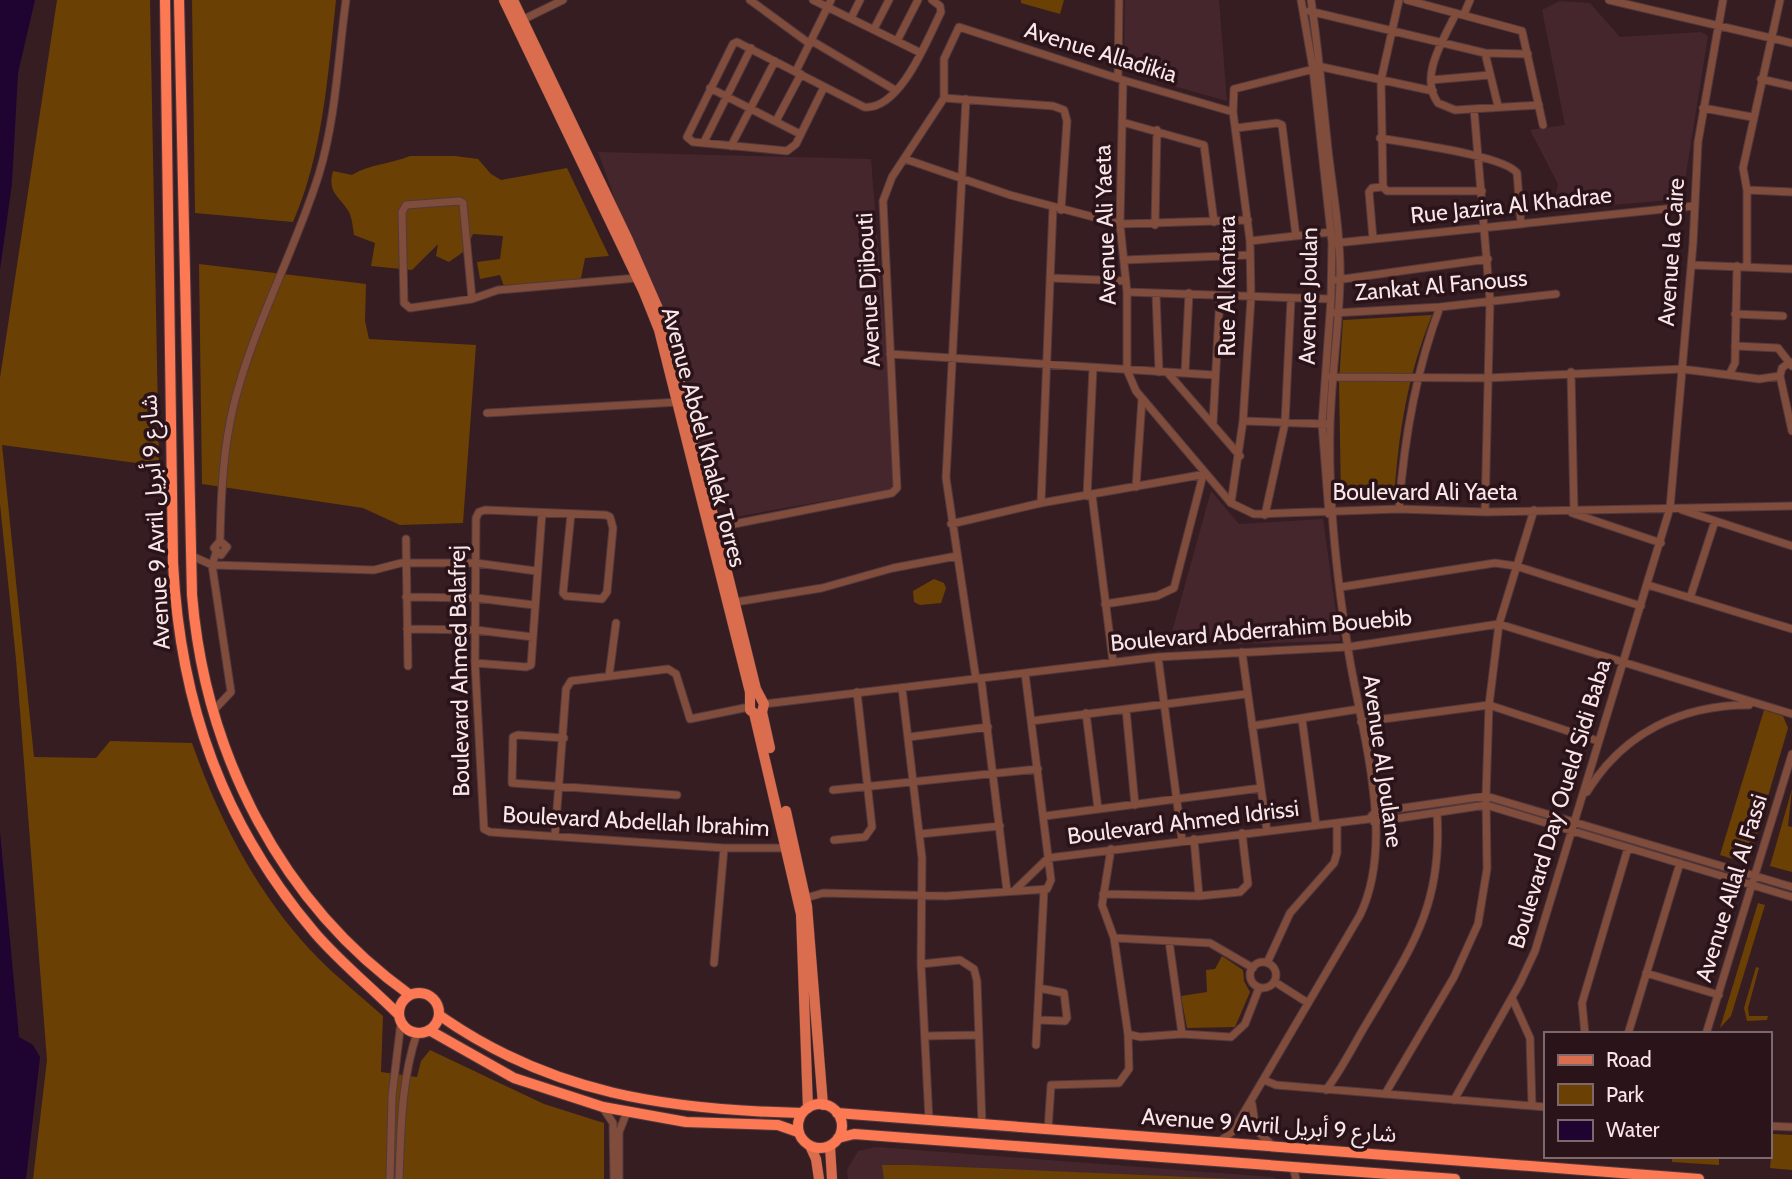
<svg xmlns="http://www.w3.org/2000/svg" width="1792" height="1179" font-family="Cabin,'Noto Sans Arabic',sans-serif">
<style>
.built{fill:#46262d}
.green{fill:#6b4004}
.water{fill:#1f0331}
.lines{fill:none;stroke-linecap:round;stroke-linejoin:round}
.minor-casing{stroke:#51393e;stroke-width:9}
.major-casing{stroke:#51393e;stroke-width:11}
.highway-casing{stroke:#51393e;stroke-width:12}
.minor{stroke:#804c3c;stroke-width:7}
.major{stroke:#d96d4d;stroke-width:10}
.highway{stroke:#fd7953;stroke-width:10}
.labels{text-anchor:middle;dominant-baseline:central;stroke-width:7;stroke-linejoin:round;paint-order:stroke}
.street-label{font-size:23px;fill:#f8e6e9;stroke:#2b1419}
</style>
<rect width="100%" height="100%" fill="#361d22"/>
<path class="built" d="M1125 0H1219L1227 101 1145 78 1132 69 1124 56Z
M1560 1 1590 3 1620 37 1701 32 1708 36 1682 199 1553 210 1558 184 1530 130 1565 125 1542 10Z
M598 152 871 159 897 488 729 518Z
M1211 491 1239 524 1323 519 1340 641 1168 646Z
M876 1147 1273 1177 1276 1179H848L847 1170 858 1151Z"/>
<path class="green" d="M57 0H150L159 466 2 445 34 757 96 758 110 741 192 743C220 822 259 898 319 959 339 979 362 997 383 1016L381 1072 417 1077 421 1061 430 1050 544 1104 604 1123V1179H33L47 1060 16 659 0 504V378Z
M192 0H336C328 74 323 154 293 222L195 213Z
M1021 0H1064L1060 14 1021 3Z
M410 156H455L478 159 491 174 501 180 567 168 609 256 585 258 581 278 570 284 505 289 500 275 480 279 477 262 500 259 503 236 473 234 466 250 449 262 436 256 438 244 412 270 371 266 375 243 354 235C353 228 352 218 349 212 339 195 327 193 333 171L352 175C370 164 390 164 410 156Z
M199 264 366 284 365 321 369 339 476 345 463 523 400 525 363 508 202 484Z
M1432 315C1407 377 1399 431 1394 498L1341 497 1339 382 1343 320Z
M934 579 944 583 946 588 941 603 920 605 914 602 913 591Z
M1764 710 1783 716 1788 728 1752 851C1744 864 1733 859 1720 855Z
M1792 789 1788 826 1792 827V872L1770 866Z
M1758 903 1765 905 1731 1016 1720 1028Z
M1222 956 1243 970 1244 981 1250 992 1235 1027 1187 1028 1181 996 1207 992 1206 970 1215 969Z
M1756 967 1759 968 1748 1008 1749 1016H1768L1767 1020 1747 1021 1744 1008Z
M1773 1134 1792 1135V1170L1770 1168Z
M1672 1156H1719V1165L1672 1162Z
M882 1165H912L1234 1179H884Z"/>
<path class="water" d="M0 0H35L18 73 12 183 0 270Z
M0 832 19 1037 33 1045 40 1057 26 1179H0Z"/>
<g class="lines">
<g class="minor-casing">
<path id="minor" d="M750 0 810 44
M813 0 921 53
M1301 0 1313 69 1332 243 1331 299 1322 424 1329 514
M1399 0 1381 80 1383 187 1387 191H1482
M1407 0 1522 31 1543 125
M1609 0 1792 43
M1309 11 1485 53 1528 54
M1456 13C1445 38 1418 76 1438 103L1455 110 1539 105
M1464 14 1470 0
M851 18 860 0
M520 21 563 0
M874 29 889 0
M812 41 895 90
M897 41 918 0
M1485 53 1498 106
M796 71 831 0
M1118 78 1119 0
M1761 79 1792 86
M1123 80 1120 224 1127 292V370L1136 391 1231 503 1254 514 1399 509 1485 512 1792 506
M1431 80 1490 75
M824 87 796 144 787 151 693 142 687 137 733 44 737 42 864 107C900 111 928 38 941 12L940 6 932 0
M710 88 800 134
M944 98 1053 106 1064 110 1067 121 1061 210
M966 99 946 478 976 679
M1703 108 1752 117
M1474 109 1490 300 1485 512
M776 121 801 74
M1122 122 1204 145 1214 222
M1236 128 1277 123 1282 125 1296 236
M1380 138C1405 143 1504 155 1517 173L1521 224
M704 142 751 48
M731 146 775 61
M905 159 1010 195 1120 224 1248 220
M1747 190 1792 192
M1155 225 1157 130
M1373 239 1369 192 1372 188 1383 187
M1250 241 1331 232
M1336 243 1694 206
M1124 260 1250 255
M1691 265 1792 269
M1747 267V190L1743 168 1780 0
M1050 278 1126 281
M1336 280 1488 259
M1127 292 1331 299
M1156 294 1159 372
M472 299 463 203 459 201 406 205 402 212 404 303 410 308 472 299 498 290 637 278
M1334 313 1440 307 1556 294
M1735 314 1783 316
M1735 346 1778 348 1792 366
M890 354 1214 375
M1790 362 1782 368 1780 376 1792 431
M1167 372 1240 456
M1571 372 1574 511
M1185 373 1189 293
M1729 375 1759 379 1780 376
M1330 377 1487 378 1682 369 1729 375 1735 363 1737 266
M487 413 679 402
M1243 421 1326 424
M1213 423 1220 295
M1136 487 1142 399
M1092 495 1113 662
M1087 496 1093 368
M1041 503 1053 207
M1231 503 1243 421 1251 298 1250 241 1233 112 1234 89 1322 67 1433 91
M1399 509C1404 439 1415 373 1440 307
M1682 510 1792 546
M1572 513 1661 543
M571 514 563 593 566 596 602 599 607 592 613 528 610 517 606 515 485 510 479 512 476 518 475 663 484 829 490 832 724 848H788
M1265 515 1285 423 1291 299
M951 524 1041 503 1206 474
M714 528 892 493 897 488 883 201 892 177 944 98V59L959 27 1123 80 1233 112
M406 539 408 666
M220 541 227 547 221 555 214 548 220 541C221 495 223 448 234 404 254 324 295 251 319 174 336 118 338 58 346 0
M192 556 212 565 374 570 401 563H476L536 571
M1648 585 1792 629
M1341 587 1495 563 1516 566 1641 606
M406 597 476 598 534 605
M1690 598 1715 521
M736 602 822 588 893 568 957 556
M1105 604 1157 596 1174 588 1203 475
M407 629 476 630 533 637
M1242 652 1267 831
M1158 657 1182 840
M475 663 526 667 531 665 542 513
M609 676 616 623
M981 678 1007 891
M902 688 922 858 921 964 929 1120
M764 704 1158 657 1348 647 1499 624 1792 714
M1126 709 1135 805
M213 711 231 692 212 565 216 553
M1086 713 1098 809
M1302 719 1316 825
M1031 721 1246 694
M1361 722 1489 705 1598 741
M1252 726 1359 709
M909 737 988 727
M564 738 518 735 513 737 512 783 677 795
M833 790 1038 769
M1587 792C1623 733 1681 705 1749 705
M1045 816 1261 788
M1369 819 1375 812 1486 796 1792 887
M1374 822 1486 805 1792 897
M920 834 1000 826
M555 835 566 689 571 681 668 669 676 674 690 719 749 707
M1194 839 1199 896
M834 840 865 837 872 827 857 692
M1111 849 1102 905 1114 938 1128 1034 1140 1037 1182 1034 1231 1037 1245 1024 1259 988
M1015 890 1048 858 1369 819
M1103 894 1199 896 1240 892 1248 884 1242 833
M806 898 823 893 946 896 1047 889 1051 880 1025 673
M1114 938 1210 943 1253 968
M1169 941 1182 1034
M1250 975a13 13 0 1 1 26 0a13 13 0 1 1-26 0Z
M714 963 724 848
M1267 963 1290 913 1334 863 1337 853V823
M921 964 960 960 974 969 977 981 982 1125
M1646 973 1719 995
M1275 982 1308 1003
M1512 998 1530 1038 1532 1106
M1038 1020 1065 1021 1067 1018 1064 993 1039 988
M1585 1034 1582 1003 1628 848
M1628 1034 1680 863
M1706 1034 1792 754
M925 1036 979 1035
M1036 1045 1044 890
M1264 1080 1276 1085 1545 1107
M1326 1090C1342 1069 1354 1044 1368 1021 1412 947 1443 904 1437 813
M1385 1094 1454 977 1478 924 1487 869 1486 796 1489 705 1499 624 1534 510
M1454 1100 1520 983 1535 951 1670 508 1693 244 1698 142 1723 0
M1252 1104 1256 1130 1271 1144
M603 1108 613 1123 614 1179
M1769 1126 1792 1127
M1048 1130 1051 1085 1119 1083 1129 1069 1128 1034
M1219 1142 1233 1131 1360 915C1396 841 1362 734 1349 655 1337 580 1328 503 1330 428 1331 378 1339 329 1340 280 1341 239 1334 198 1329 158 1323 105 1319 53 1311 0
M1293 1167 1296 1179
M390 1179 392 1096 401 1022
M399 1179C401 1129 401 1081 417 1033
M619 1179V1132L627 1112"/>
</g>
<g class="major-casing">
<path id="major" d="M504 0 643 290 659 330 750 692V710L754 713 801 914 808 1108
M513 0 628 240 667 329 756 689 764 704 762 712 770 748
M786 811 807 906 823 1105
M810 1146 816 1159 819 1179
M830 1146 832 1179"/>
</g>
<g class="highway-casing">
<path id="highway" d="M165 0 173 563C180 704 223 825 315 933 340 962 372 988 399 1015
M179 0 192 595C205 753 280 902 410 995
M399 1013a20 20 0 1 1 40 0a20 20 0 1 1-40 0Z
M439 1015C551 1094 668 1110 802 1113
M429 1030 514 1078 603 1107 686 1122 778 1125 798 1132
M798 1126a22 22 0 1 1 44 0a22 22 0 1 1-44 0Z
M837 1113 1699 1179
M838 1138 854 1134 1455 1179"/>
</g>
<use href="#minor" class="minor"/>
<use href="#major" class="major"/>
<use href="#highway" class="highway"/>
</g>
<g class="labels">
<g class="street-label">
<text transform="translate(1101 52) rotate(17)">Avenue Alladikia</text>
<text transform="translate(1511 205) rotate(-6)">Rue Jazira Al Khadrae</text>
<text transform="translate(1105 225) rotate(-92)">Avenue Ali Yaeta</text>
<text transform="translate(1671 252) rotate(-86)">Avenue la Caire</text>
<text transform="translate(1441 285) rotate(-5)">Zankat Al Fanouss</text>
<text transform="translate(1227 286) rotate(-90)">Rue Al Kantara</text>
<text transform="translate(868 290) rotate(-93)">Avenue Djibouti</text>
<text transform="translate(1308 296) rotate(-89)">Avenue Joulan</text>
<text transform="translate(704 437) rotate(75)">Avenue Abdel Khalek Torres</text>
<text x="1425" y="492">Boulevard Ali Yaeta</text>
<text transform="translate(155 522) rotate(-93)">Avenue 9 Avril شارع 9 أبريل</text>
<text transform="translate(1261 630) rotate(-5)">Boulevard Abderrahim Bouebib</text>
<text transform="translate(459 671) rotate(-91)">Boulevard Ahmed Balafrej</text>
<text transform="translate(1383 761) rotate(82)">Avenue Al Joulane</text>
<text transform="translate(1559 804) rotate(-73)">Boulevard Day Oueld Sidi Baba</text>
<text transform="translate(636 821) rotate(3)">Boulevard Abdellah Ibrahim</text>
<text transform="translate(1183 822) rotate(-7)">Boulevard Ahmed Idrissi</text>
<text transform="translate(1731 888) rotate(-73)">Avenue Allal Al Fassi</text>
<text transform="translate(1269 1125) rotate(4)">Avenue 9 Avril شارع 9 أبريل</text>
</g>
</g>
<rect x="1544" y="1032" width="228" height="126" fill="#2b1419" stroke="#7d686c" stroke-width="2"/>
<rect x="1558" y="1055" width="35" height="10" fill="#d96d4d" stroke="#7d686c" stroke-width="2"/>
<text x="1606" y="1067" font-size="21" fill="#f8e6e9">Road</text>
<rect x="1558" y="1084" width="35" height="21" fill="#6b4004" stroke="#7d686c" stroke-width="2"/>
<text x="1606" y="1102" font-size="21" fill="#f8e6e9">Park</text>
<rect x="1558" y="1120" width="35" height="21" fill="#1f0331" stroke="#7d686c" stroke-width="2"/>
<text x="1606" y="1137" font-size="21" fill="#f8e6e9">Water</text>
</svg>
